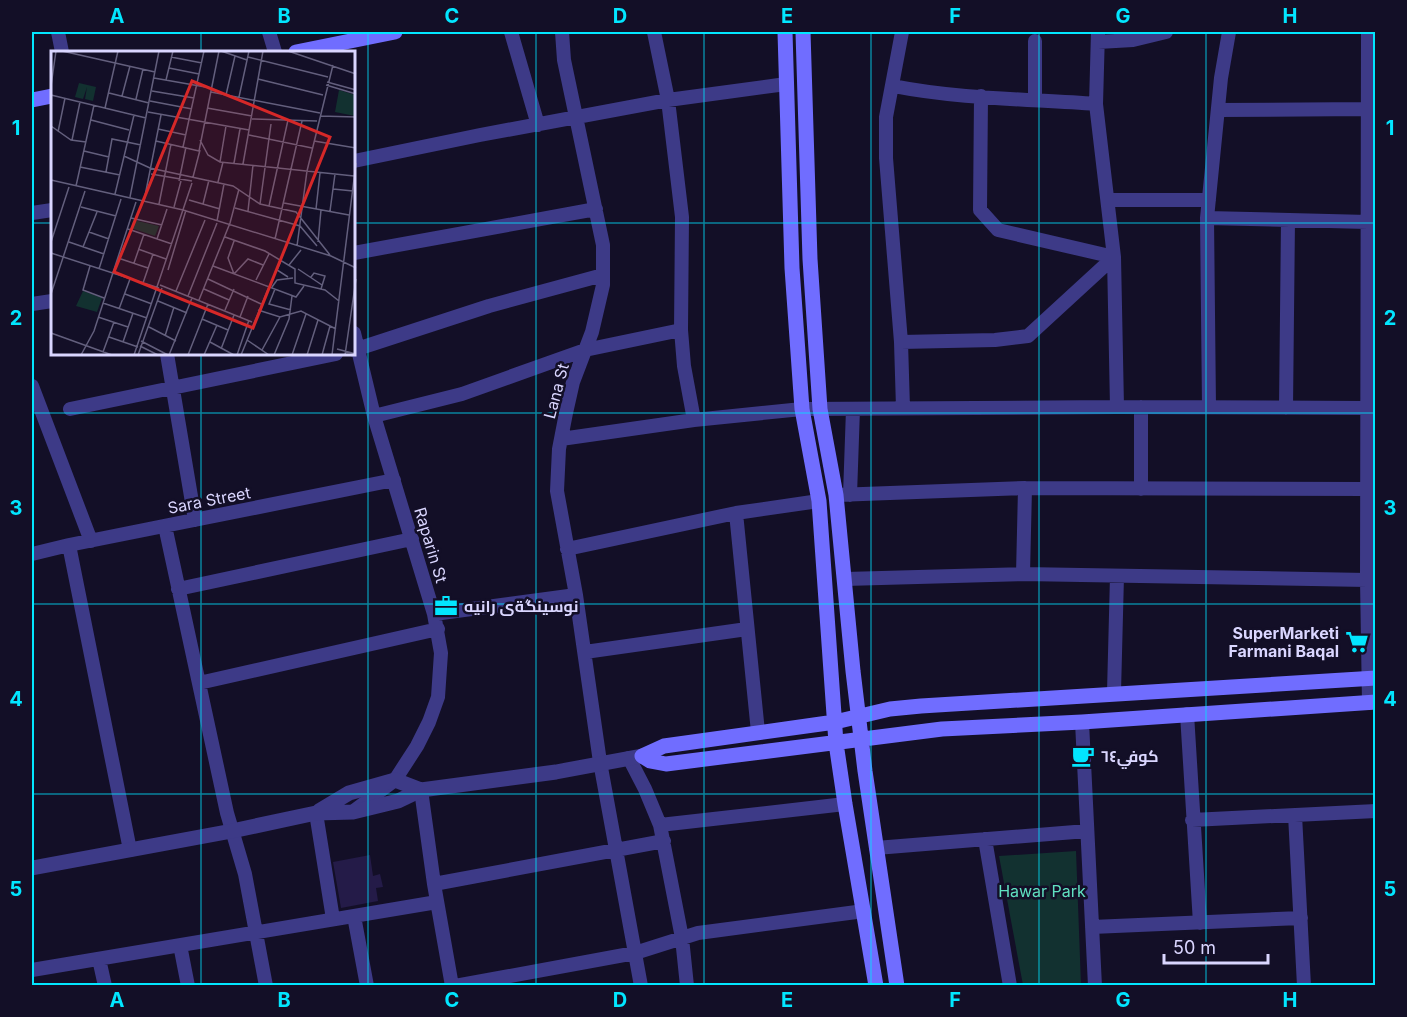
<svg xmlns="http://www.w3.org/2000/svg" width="1407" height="1017" font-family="Inter,Cairo,sans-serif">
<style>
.green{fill:#123130}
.building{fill:#241b48}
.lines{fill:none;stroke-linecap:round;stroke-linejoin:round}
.minor{stroke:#3d3a87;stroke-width:14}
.tertiary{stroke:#3d3a87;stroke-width:15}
.secondary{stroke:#706dff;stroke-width:15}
.grid{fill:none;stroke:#02e6ff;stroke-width:1.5;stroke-opacity:0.55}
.labels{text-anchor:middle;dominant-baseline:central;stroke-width:5;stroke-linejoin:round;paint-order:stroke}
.street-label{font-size:16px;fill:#dad6ff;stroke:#130f27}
.poi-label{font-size:16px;font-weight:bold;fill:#dad6ff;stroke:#130f27;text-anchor:start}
.park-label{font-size:16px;fill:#60e1c1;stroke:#130f27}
.inset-road{fill:none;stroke:#635f7d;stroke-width:1.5}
.view{fill:#d62828;fill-opacity:0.15;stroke:#d62828;stroke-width:3}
.inset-edge{fill:none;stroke:#dad6ff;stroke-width:3}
.neatline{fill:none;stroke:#02e6ff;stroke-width:2}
.grid-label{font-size:20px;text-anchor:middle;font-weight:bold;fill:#02e6ff}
</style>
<rect width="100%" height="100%" fill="#130f27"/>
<path class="green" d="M1076 851 1081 985H1023L999 856Z"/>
<path class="building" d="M370 855 373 876 380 874 383 887 376 888 378 901 341 908 333 862Z"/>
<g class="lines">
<path class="minor" d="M58 32 62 52
M269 32 275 52
M511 32 538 125
M562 32 564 60 603 245V285L592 332 573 382 566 413 559 449 557 491 576 595 600 762 641 986
M654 32 668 100 682 217 681 330 684 366 694 420
M902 32 886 117V158L901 342 903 408
M1098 32 1096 104 1114 257 1117 407
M1368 32 1367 580 1369 703
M1035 41V100
M1098 42 1133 40 1166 32
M893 86C959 99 1028 99 1096 104
M981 96 980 210 998 230 1114 257
M1218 110 1368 109
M354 161 480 135 668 100 786 84
M1109 200H1209
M32 213 52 210
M1207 218 1368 222
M354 253 596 209
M32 304 52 301
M354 333 374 416 434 614 441 653 438 697 429 722 417 746 395 780 355 810
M901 342 995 340 1028 336 1114 257
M354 350 489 306 603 275
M167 354 195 520
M32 386 91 541
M1141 407V489
M1209 407 1207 218 1221 78 1229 32
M1286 408 1288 220
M70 409 336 354
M374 416 462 394 585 350 681 330
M561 439 694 420 802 409 1117 407 1367 408
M836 495 1025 488 1367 489
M850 495 853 409
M736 513 758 732
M165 526 227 813 245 874 266 986
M69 545 130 850
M567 549 736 513 819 501
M32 554 69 545 394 480
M1023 574 1025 488
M845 579 1023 574 1367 580
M178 589 412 539
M434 614 576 595
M585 652 747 629
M199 683 438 629
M1114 692 1117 576
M1187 714 1200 923
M1082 722 1095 986
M629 758 645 789 660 825 682 938 687 986
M421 790 434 884 452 986
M316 813 333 919
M1295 815 1304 986
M1192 820 1376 811
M660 825 845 804
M985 839 1010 986
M876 848 1087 831
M434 884 664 841
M354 916 367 986
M1092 927 1301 918
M180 945 188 986
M99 959 105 986
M32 970 437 902
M455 986 635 953 698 933 864 911"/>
<path class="tertiary" d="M319 811 349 793 395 780 421 790
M32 868 232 831 316 813 353 812 398 801 421 790 556 772 642 756"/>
<path class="secondary" d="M785 32 792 268 802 409 819 501 836 743 845 804 876 986
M803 32 810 259 820 409 836 495 853 671 865 771 897 986
M296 52 395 32
M32 100 52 96
M1376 678 921 706 890 709 835 722 664 746 642 756 650 761 666 764 942 729 1082 722 1376 702"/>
</g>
<path class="grid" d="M201 32V52M368 32V986M536 32V986M704 32V986M871 32V986M1039 32V986M1206 32V986M32 223H52M354 223H1376M201 354V986M32 413H1376M32 604H1376M32 794H1376"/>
<defs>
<g id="office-bare" transform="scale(1.8)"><path d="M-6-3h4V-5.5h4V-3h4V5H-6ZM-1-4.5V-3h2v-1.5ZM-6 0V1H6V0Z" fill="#02e6ff" stroke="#130f27" stroke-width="2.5" paint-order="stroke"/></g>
<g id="supermarket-bare" transform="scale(1.8)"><path d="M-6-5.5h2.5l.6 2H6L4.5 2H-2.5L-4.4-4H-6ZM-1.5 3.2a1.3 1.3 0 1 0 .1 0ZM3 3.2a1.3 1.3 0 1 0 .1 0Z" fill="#02e6ff" stroke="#130f27" stroke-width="2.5" paint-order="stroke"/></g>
<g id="cafe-bare" transform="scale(1.8)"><path d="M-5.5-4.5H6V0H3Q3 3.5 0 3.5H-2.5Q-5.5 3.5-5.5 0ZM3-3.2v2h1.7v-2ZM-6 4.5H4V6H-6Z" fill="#02e6ff" stroke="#130f27" stroke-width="2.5" paint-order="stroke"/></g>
</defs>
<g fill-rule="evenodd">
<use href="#office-bare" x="446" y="606"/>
<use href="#supermarket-bare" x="1357" y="642"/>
<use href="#cafe-bare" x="1083" y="756"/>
</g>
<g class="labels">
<g class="street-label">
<text transform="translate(556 391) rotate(-75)">Lana St</text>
<text transform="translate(209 500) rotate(-11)">Sara Street</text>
<text transform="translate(431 545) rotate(73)">Raparin St</text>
</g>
<g class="poi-label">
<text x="464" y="606">نوسينگةى رانيه</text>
<text x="1339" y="633" text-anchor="end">SuperMarketi<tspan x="1339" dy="18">Farmani Baqal</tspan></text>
<text x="1101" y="756">كوفي٦٤</text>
</g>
<g class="park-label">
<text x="1042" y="891">Hawar Park</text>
</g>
</g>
<g transform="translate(51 51)">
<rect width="304" height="304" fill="#130f27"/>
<path d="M28 32 45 36 42 50 34 48 36 36 32 48 24 46ZM288 39 304 44V65L284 61ZM82 169 108 175 104 185 80 177ZM32 240 51 247 46 261 25 255Z" fill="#123130"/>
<path class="inset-road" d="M11 0 104 21M170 0 196 9M237 0 305 23M120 6 151 12M197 6 277 26M118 17 148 23M103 27 160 37M207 28 272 44M115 29 122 0M276 31 305 39M275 34 305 43M0 35 5 0M101 40 143 47M160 41 269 62M58 42 98 52M0 44 95 67M175 44 184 5M71 45 79 15M188 46 198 0M85 48 92 18M99 50 141 58M54 57 67 0M156 57 201 65M97 61 198 79M269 65 305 66M201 68 266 70M40 69 78 79M0 75 20 89 35 91M107 78 135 84M7 81 14 47M198 84 261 97M21 89 29 51M149 89 157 104 169 111 303 125M105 90 148 100M263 90 305 97M132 96 153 0M33 100 58 106M148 100 168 0M73 105 99 117 182 135 209 153 245 161 279 204M169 111 175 75M183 112 189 78M192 113 212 0M29 116 69 124M55 121 61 88 90 94M100 123 141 130M142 126 149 99M0 129 132 159 280 205 305 217M128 130 135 96M167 131 172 111M25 135 43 54M282 138 302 140M64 143 83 64M79 146 108 0M138 149 169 158M93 150 110 64M233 152 298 164M108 153 120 93M152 153 158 129M209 153 220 73M218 155 237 69M30 156 65 165M123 156 130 130M184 157 249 175 266 195M265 158 269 122M197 160 202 114M279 160 284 123M80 167 111 174M166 170 173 133M77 178 121 193M38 181 58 188M174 186 214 200 244 218V232L274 239 288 250M106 188 116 158M224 188 251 70M0 191 18 136M18 191 53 203M267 191 270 159M246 195 256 120 282 14M32 196 46 161M87 198 115 208M0 202 108 237M67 207 97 217M230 210 226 219 237 226M83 212 93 183M238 214 250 199M39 215 32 239 53 247M162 215 245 246 253 235M48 218 70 148M247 218 271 234M117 219 135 159M183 223 197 208 212 214M183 223 177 207 183 190M260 226 263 222 274 225 270 238M157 228 210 253M205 229 218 203M92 232 102 203M109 234 201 271M221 236 226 229 242 227M153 238 178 249M224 238 218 253 240 259M125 240 154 169M0 243 34 140M74 243 101 253M137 245 166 172M148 249 179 172 188 138M107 250 136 262M52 252 96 267M68 258 79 228M174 259 183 238M207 259 229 266 250 260 285 278M47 266 77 276M189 266 197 245M151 268 177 279M98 276 125 290M0 282 61 304M114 285 123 256M58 286 87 296M196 289 218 304M90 290 117 304M72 291 82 262M159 291 183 304M89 295 107 304M170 298 183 264M286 298 305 303M211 299 229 266M52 301 63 271M30 304 43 280 85 151M83 304 141 132M87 304 111 237M118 304 141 247M137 304 157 253M153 304 166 274M186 304 198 269M190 304 218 236M223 304 238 268 241 245M241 304 255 263M256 304 267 269M271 304 279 275M281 304 305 112M294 304 305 228"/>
<path class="view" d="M141 30 279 86 202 277 63 221Z"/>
<rect width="304" height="304" class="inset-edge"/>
</g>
<rect width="1407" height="1017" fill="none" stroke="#130f27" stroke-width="66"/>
<path d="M1164 954v9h104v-9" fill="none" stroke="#dad6ff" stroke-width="3"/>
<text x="1173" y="954" font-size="18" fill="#dad6ff" stroke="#130f27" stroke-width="4.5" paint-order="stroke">50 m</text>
<rect x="33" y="33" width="1341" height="951" class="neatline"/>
<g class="grid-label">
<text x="117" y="23">A</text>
<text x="284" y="23">B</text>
<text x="452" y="23">C</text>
<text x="620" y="23">D</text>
<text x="787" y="23">E</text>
<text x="955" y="23">F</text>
<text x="1123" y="23">G</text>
<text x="1290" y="23">H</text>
<text x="16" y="135">1</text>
<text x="1390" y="135">1</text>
<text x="16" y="325">2</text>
<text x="1390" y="325">2</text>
<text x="16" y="515">3</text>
<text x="1390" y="515">3</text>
<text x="16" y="706">4</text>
<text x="1390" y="706">4</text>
<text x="16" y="896">5</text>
<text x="1390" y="896">5</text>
<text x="117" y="1007">A</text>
<text x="284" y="1007">B</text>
<text x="452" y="1007">C</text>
<text x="620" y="1007">D</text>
<text x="787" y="1007">E</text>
<text x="955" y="1007">F</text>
<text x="1123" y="1007">G</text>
<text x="1290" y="1007">H</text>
</g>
</svg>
